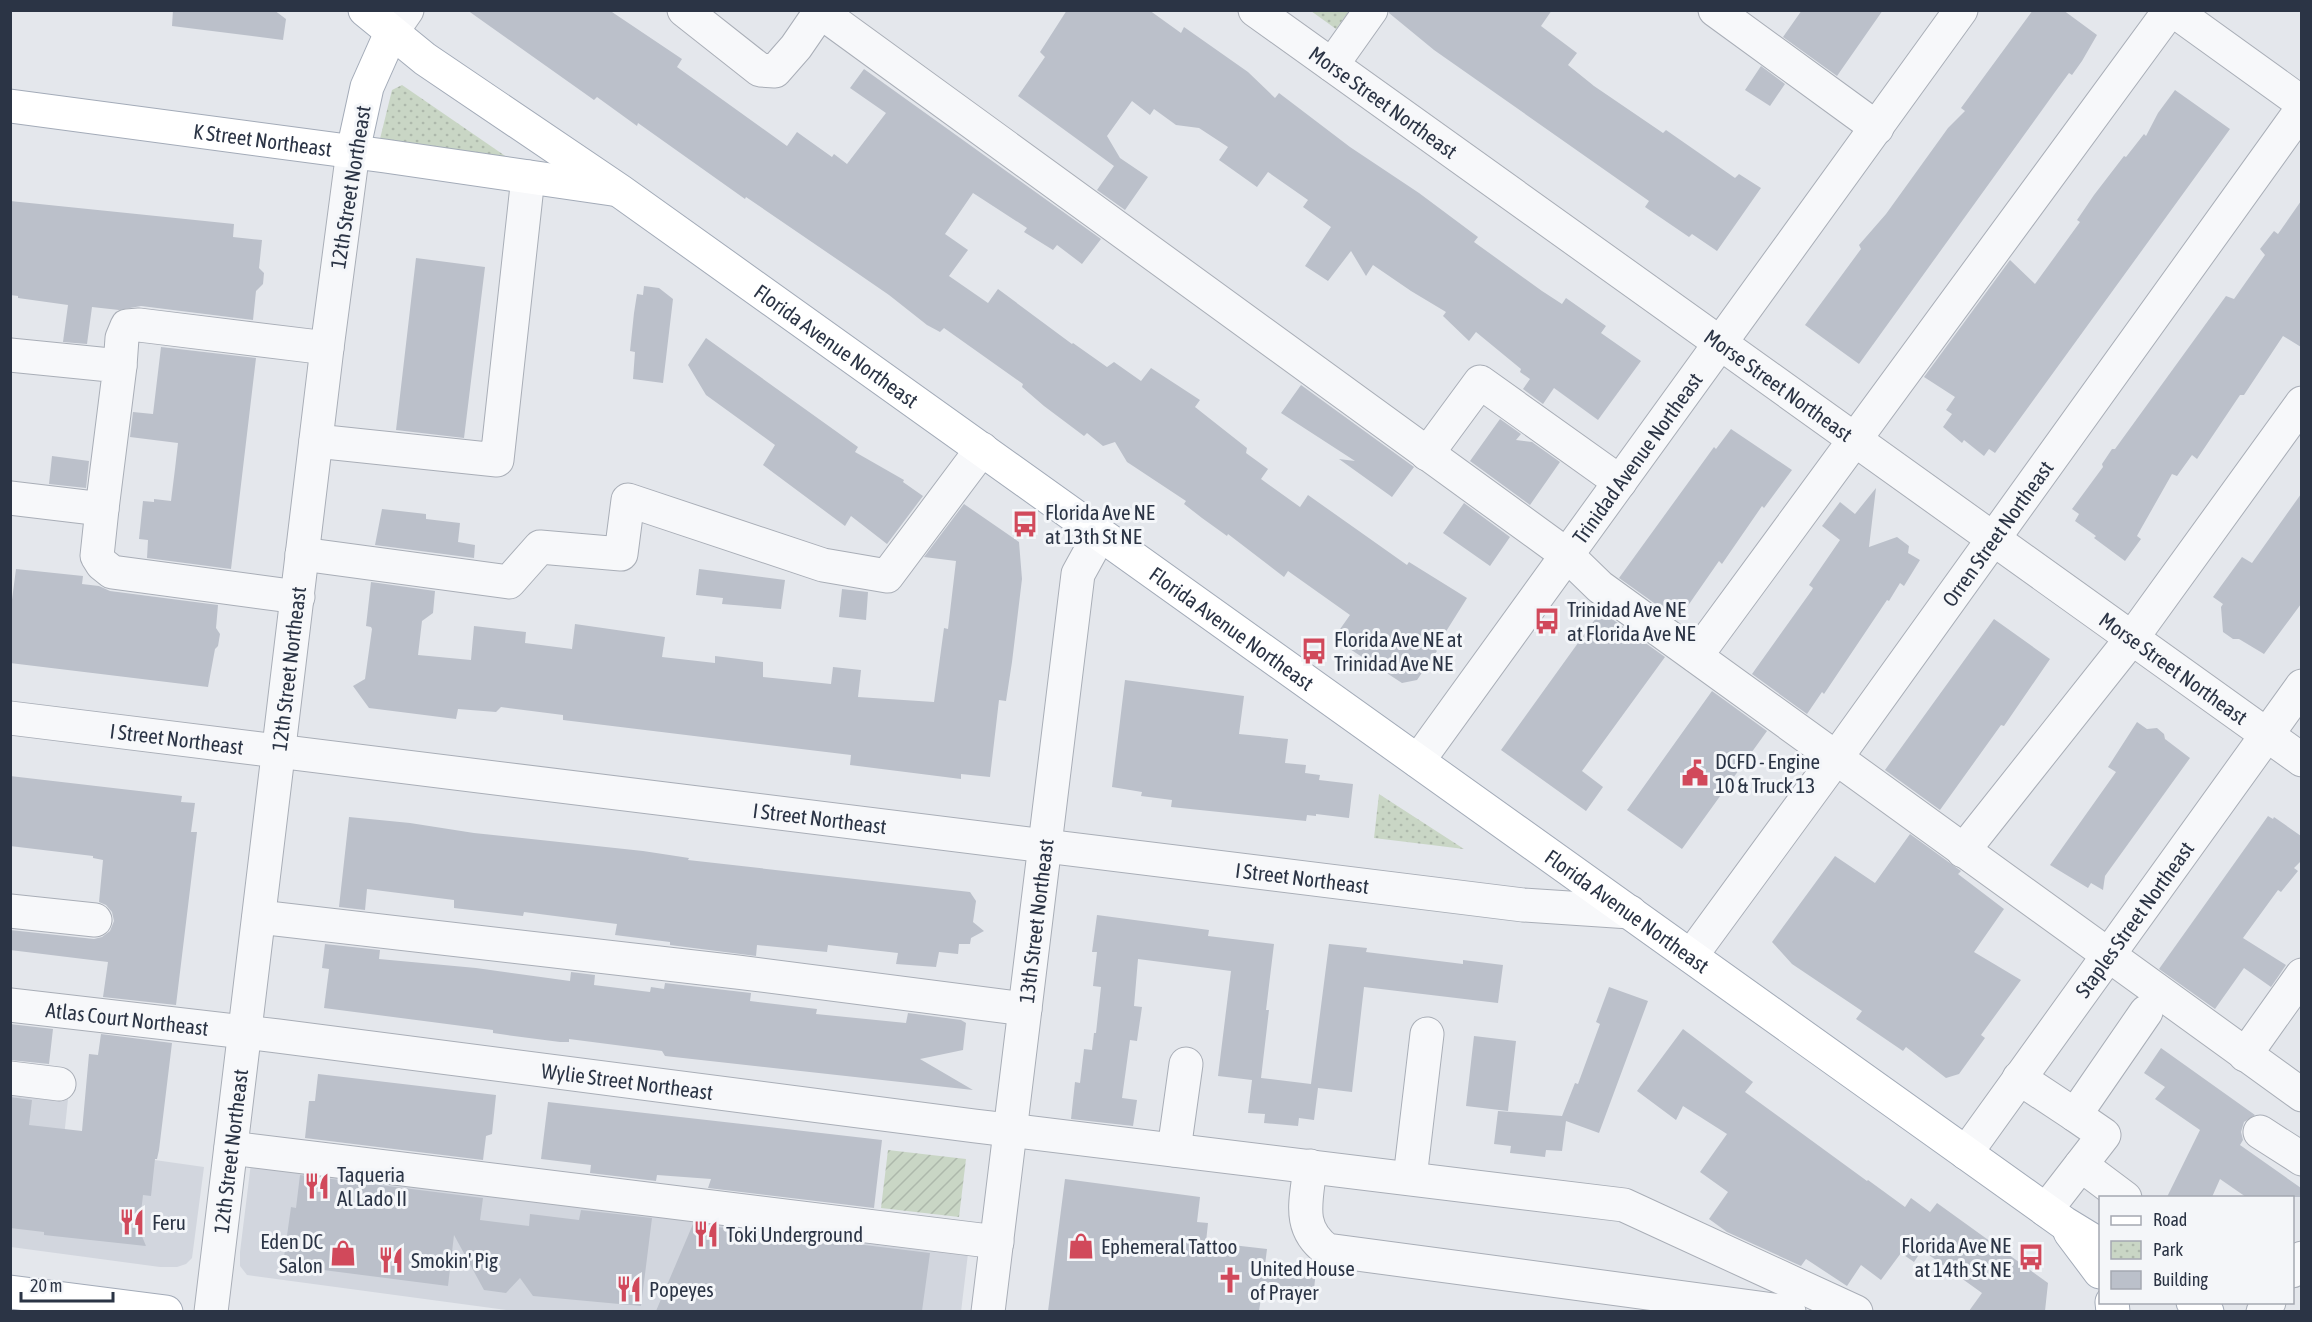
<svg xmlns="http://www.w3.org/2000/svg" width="2312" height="1322" font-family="'Asap Condensed',sans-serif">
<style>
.built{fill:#d2d6de}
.park{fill:url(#park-dots)}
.garden{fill:url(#garden-furrows)}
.building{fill:#bbc0ca}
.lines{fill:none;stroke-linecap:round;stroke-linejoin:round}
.minor-casing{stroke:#a9aeb7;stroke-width:35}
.major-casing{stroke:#a3abb8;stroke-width:35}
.minor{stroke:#f7f8fa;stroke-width:33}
.major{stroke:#fff;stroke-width:33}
.labels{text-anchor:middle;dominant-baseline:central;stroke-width:6;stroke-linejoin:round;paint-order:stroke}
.street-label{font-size:21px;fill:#2b3445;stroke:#f4f6f9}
.poi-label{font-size:21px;fill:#2b3445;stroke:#f4f6f9;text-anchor:start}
</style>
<defs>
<pattern id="park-dots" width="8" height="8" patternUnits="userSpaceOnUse" patternTransform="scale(1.5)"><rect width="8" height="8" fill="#c9d6c5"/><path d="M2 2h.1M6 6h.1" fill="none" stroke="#adb8ab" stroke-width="1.8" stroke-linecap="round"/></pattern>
<pattern id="garden-furrows" width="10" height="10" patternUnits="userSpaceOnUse" patternTransform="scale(1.5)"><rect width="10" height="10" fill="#c9d6c5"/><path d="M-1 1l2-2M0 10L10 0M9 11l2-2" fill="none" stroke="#adb8ab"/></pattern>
</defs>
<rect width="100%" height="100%" fill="#e4e7ec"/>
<path class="built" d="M11 1093 68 1099 63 1147 204 1167 192 1258 186 1264 177 1267H160L11 1247Z
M252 1155 969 1245 961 1312H521L247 1275 240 1266V1252Z"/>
<path class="park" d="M1311 11H1349L1336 29Z
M402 85 511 160 379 143 392 90Z
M1379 794 1464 849 1374 838Z"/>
<path class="garden" d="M888 1150 966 1159 959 1217 881 1208Z"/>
<path class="building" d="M173 10H274L286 19 283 40 172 26Z
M467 10H609L682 59 677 67 787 146 797 132 832 157 834 154 847 164 886 113 850 88 864 69 1101 239 1082 264 1057 245 1053 250 1024 232 1027 228 973 193 945 234 968 250 949 276 988 303 998 289 1072 344 1073 343 1107 367 1114 362 1141 381 1151 368 1200 400 1195 407 1247 448 1246 453 1268 469 1261 479 1300 507 1308 495 1407 565 1409 562 1467 598 1435 649 1437 651 1417 680 1402 683 1336 640 1340 633 1338 632 1350 615 1288 571 1284 577 1228 534 1227 536 1202 518 1184 504 1186 501 1127 462 1115 442 1103 446 1087 433 1084 436 1044 406 1022 387 1023 384 944 328 940 332 927 325 889 295 844 264 746 197 745 199 638 123 637 126 597 97 594 100Z
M1067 10H1149L1181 33 1184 27 1248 72 1275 98 1279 93 1350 147 1419 193 1478 237 1474 242 1542 291 1562 304 1566 298 1606 326 1601 333 1641 361 1598 420 1554 388 1543 404 1523 389 1530 379 1520 372 1521 369 1476 332 1469 341 1443 316 1446 312 1411 291 1373 265 1366 276 1351 251 1328 281 1305 266 1331 227 1303 207 1308 200 1268 172 1257 187 1219 160 1228 147 1199 128 1176 125 1154 109 1150 115 1132 101 1107 136 1120 158 1148 177 1125 210 1097 190 1114 166 1018 96 1045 57 1040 52Z
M1390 10H1552L1541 26 1577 53 1568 65 1594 86 1663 133 1666 130 1735 178 1739 174 1761 188 1717 251 1692 234 1689 237 1645 207 1649 201 1434 50 1389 13Z
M1802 10H1883L1837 76 1783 37Z
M2033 10H2063L2097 35 2082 61 2072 75 2069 73 2055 92 1859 364 1805 325 1861 249 1859 245 1886 214 1948 128 1965 111 1961 108Z
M1761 66 1785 84 1770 106 1745 90Z
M2175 90 2230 129 1995 453 1989 449 1984 456 1964 440 1962 443 1943 427 1952 414 1946 410 1955 397 1924 377 2010 260 2035 284 2080 222 2077 220 2094 195 2124 156 2126 157 2144 134 2146 136 2158 113Z
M10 201 234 224 233 237 262 240 259 268 264 273 263 284 256 291 253 320 141 306 119 310 92 307 87 344 63 342 68 305 18 298V296L10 295Z
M2301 201V347L2283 336 2244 395H2240L2197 459 2192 455 2177 476 2172 474 2138 534 2137 536 2141 539 2125 561 2094 538 2096 536 2075 521 2079 514 2072 509 2103 467 2102 464 2112 449H2115L2226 296 2234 299 2265 255 2260 249 2274 231 2278 234Z
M416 258 485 267 464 438 396 430Z
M644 286 659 288 673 299 663 383 633 379 635 352 630 351 634 313 637 294 643 295Z
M706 338 858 447 855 452 904 480 903 482 923 496 887 544 851 516 845 526 763 465 775 445 706 395 688 365Z
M161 347 256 358 231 569 147 558 148 540 139 539 143 501 154 502V499L171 501 175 469 178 443 130 437 133 412 153 414Z
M1301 385 1414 467 1392 497 1339 459 1355 461 1281 413Z
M1500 419 1521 434 1516 440 1532 442 1560 462 1530 505 1470 461Z
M1731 429 1792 470 1764 508 1762 506 1722 564 1719 561 1678 620 1619 578 1714 447 1716 449Z
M52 456 89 461 86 488 49 484Z
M1876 488 1869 547 1897 537 1909 546 1908 553 1920 560 1904 586 1900 583 1889 601 1887 600 1824 694 1822 692 1807 714 1752 674 1812 590 1813 588 1809 585 1840 540 1822 526 1840 502 1855 514Z
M2301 494V604L2264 654 2239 639H2233L2223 632 2221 607 2223 604 2213 597 2242 557 2252 563Z
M1464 503 1510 537 1490 566 1443 533Z
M964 504 1019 542 1022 579 1012 662 1006 701 999 700 990 777 961 774V779L850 765 851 755 563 720V715L501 707 496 712 458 709 456 719 369 708 353 686 365 679 372 629 371 627 366 626 371 582 435 591 433 613 422 621 418 655 471 660 474 626 526 632 525 643 572 649 575 624 665 637 662 657 715 663V656L763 662V677L831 684 833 667 861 670 858 697 934 702 944 628 948 629 956 561 924 557Z
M382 509 426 514V519L460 523 458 542 475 545 474 558 375 545Z
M16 569 83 576 82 584 99 586 110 591 218 605 216 628 220 634 218 646 215 649 208 687 10 663V615Z
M699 569 785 580 781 609 722 604 723 598 696 595Z
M842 589 868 592 866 620 839 617Z
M1601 611 1665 657 1582 771 1603 787 1586 811 1501 750Z
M1994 619 2050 659 2004 726 2001 725 1940 810 1885 770Z
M1125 680 1244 696 1239 734 1288 739 1285 763 1306 765 1305 773 1320 775 1319 780 1353 784 1349 818 1316 814V816L1307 815 1306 821 1171 807 1172 800 1141 796 1142 792 1112 787Z
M1712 691 1767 731 1682 849 1627 810Z
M2137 722 2147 729 2157 728 2164 734 2165 739 2190 758 2105 876 2103 890 2091 883 2088 888 2050 865 2116 772 2108 767Z
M10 776 182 796 181 802 195 803 191 832H197L176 1005 103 997 108 962 10 950V930L94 939 102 937 110 931 114 921 112 912 106 905 99 902 103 860 93 858V856L10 846Z
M2268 816 2273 819 2274 817 2301 836V861L2294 868 2298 871 2281 892 2278 890 2243 938 2286 965 2271 987 2244 968 2215 1009 2159 969Z
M349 817 410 823 474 833 643 851 689 858 688 860 970 892 976 901 973 922 984 931 971 938 970 944H959L958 954 939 952 936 967 896 964 898 953 828 945 827 952 757 945 756 956 670 945V942L615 935 617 924 524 912 523 916 454 908V900L367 889 365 910 339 907Z
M1910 834 1961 871 1958 874 2004 909 1974 952 2021 980 1981 1035 1985 1038 1959 1074 1946 1078 1906 1047 1903 1051 1856 1019 1862 1011 1792 964 1772 942 1835 856 1875 883Z
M1097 915 1209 930 1208 936 1274 944 1266 1010H1269L1261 1078 1311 1084 1329 944 1367 948 1366 952 1463 964V960L1503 965 1498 1003 1364 987 1352 1092 1318 1088 1314 1120 1299 1118 1298 1126 1264 1123 1265 1114 1248 1113 1252 1080 1218 1076 1231 971 1138 959 1134 1006 1142 1007 1137 1041 1130 1040 1122 1098 1137 1100 1133 1126 1071 1119 1075 1082 1080 1083 1084 1049 1092 1050 1094 1033H1096L1101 987 1093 986 1097 952H1092Z
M325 944 380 950 379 959 476 968 570 981 571 972 595 975 594 985 650 992 651 987 664 989 665 983 751 993 750 1001 817 1009 816 1014 906 1023 908 1013 961 1020 966 1023 963 1050 920 1059 973 1090 665 1056 662 1051 569 1039V1042H560L507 1035 493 1033V1030L324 1008 329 969 322 968Z
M1609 987 1648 1001 1599 1133 1566 1121 1562 1151 1546 1150 1545 1157 1510 1153 1511 1146 1494 1144 1498 1111 1562 1116 1575 1083 1578 1084 1600 1024 1596 1022Z
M10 1024 53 1029 49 1064 10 1060Z
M1683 1029 1753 1082 1745 1092 1867 1181 1868 1180 1905 1207 1911 1198 1930 1212 1937 1203 2048 1283 2045 1311H1969L1982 1293 1922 1250 1914 1262 1901 1253 1881 1280 1861 1265 1847 1286 1806 1259 1801 1266 1727 1232 1709 1219 1728 1192 1700 1172 1727 1134 1683 1106 1676 1120 1637 1091Z
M101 1034 172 1043 159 1150 157 1159H155L151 1196 143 1195 139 1229 146 1246 44 1235V1232L10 1228V1097L32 1100 29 1125 82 1131 89 1054 98 1055Z
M1474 1036 1516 1041 1508 1111 1466 1106Z
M2161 1048 2255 1115 2244 1122 2241 1132 2243 1140 2240 1145 2301 1188V1197H2246L2220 1179 2212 1197H2167L2200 1130 2155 1099 2165 1087 2144 1073Z
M318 1074 496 1095 492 1134 486 1136 483 1160 305 1138 309 1101H315Z
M548 1102 882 1140 874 1208 708 1188 711 1179 657 1175 656 1181 590 1173 591 1165 541 1159Z
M300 1175 483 1198 480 1220 529 1226 530 1214 579 1220 581 1210 652 1218 641 1306 533 1296 520 1278 506 1293 484 1290 454 1235 448 1286 292 1266 284 1257 291 1207 296 1208Z
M1065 1179 1200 1197 1197 1222 1208 1223 1206 1242 1267 1249 1265 1265 1316 1271 1313 1298 1262 1292 1259 1311H1048Z
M693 1224 930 1253 922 1311H656Z"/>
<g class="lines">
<g class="minor-casing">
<g id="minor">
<path d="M684 10 760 70 775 71 796 47 820 12"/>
<path d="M818 10 1567 555 1600 587 2302 1095"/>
<path id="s1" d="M1255 10 2302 760"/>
<path d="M1715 10 1877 128"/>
<path d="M2173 10 2302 103"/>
<path d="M391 33 407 10"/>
<path d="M1332 65 1371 10"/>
<path d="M10 355 120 366 102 509 10 498"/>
<path d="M120 366 122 338 127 326 139 325 327 348"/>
<path d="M316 441 497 460 528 177"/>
<path d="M1427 454 1480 382 1620 482"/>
<path d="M102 509 97 556 102 564 112 572 298 597"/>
<path d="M302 554 509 582 540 547 621 554 628 500 823 565 887 576 982 449"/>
<path d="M1696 656 2170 10"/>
<path id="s2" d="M10 718 1523 905 1630 912"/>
<path id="s3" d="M1418 761 1961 10"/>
<path d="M1963 851 2132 638 2302 403"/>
<path d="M10 911 95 920"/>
<path d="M259 917 737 972 1025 1009"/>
<path id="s4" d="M1691 956 1836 758 2302 109"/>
<path id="s5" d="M10 1005 278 1036 975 1126 1624 1205 1856 1312"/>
<path d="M2245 1055 2302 975"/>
<path d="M10 1078 59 1084"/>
<path d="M2019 1078 2075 1115 2146 1012"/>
<path d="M2260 1132 2302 1159"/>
<path d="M231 1148 997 1242"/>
<path d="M1174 1150 1186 1064"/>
<path id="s6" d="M1966 1153 2302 686"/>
<path d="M2081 1165 2125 1198"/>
<path d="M1310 1166C1307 1200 1296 1227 1327 1250L1789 1312"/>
<path d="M1410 1178 1427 1034"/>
<path d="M2046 1210 2104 1135 2075 1115"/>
<path d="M2292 1271 2302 1258"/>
<path id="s7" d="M211 1312 327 348 353 151"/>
<path id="s8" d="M988 1312 1078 574 1100 534"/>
<path d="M2263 1312 2269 1302"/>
</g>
</g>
<g class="major-casing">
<g id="major">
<path id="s9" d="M365 10 425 59 620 191 2064 1223 2100 1245"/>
<path id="s10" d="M10 106 385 156 612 189"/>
<path d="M353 151 367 87 391 33"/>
<path d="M2070 1232 2100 1272"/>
<path d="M10 1292 166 1312"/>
<path d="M2112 1302 2113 1312"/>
<path d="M2193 1302 2207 1312"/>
</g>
</g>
<use href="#minor" class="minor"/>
<use href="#major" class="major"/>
</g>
<defs>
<g id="bus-bare" transform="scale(2.07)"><path d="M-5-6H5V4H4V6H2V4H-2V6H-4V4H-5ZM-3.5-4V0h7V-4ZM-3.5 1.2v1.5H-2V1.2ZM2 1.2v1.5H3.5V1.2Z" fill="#d1495b" stroke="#f4f6f9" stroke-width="2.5" paint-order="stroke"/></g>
<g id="civic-bare" transform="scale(2.07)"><path d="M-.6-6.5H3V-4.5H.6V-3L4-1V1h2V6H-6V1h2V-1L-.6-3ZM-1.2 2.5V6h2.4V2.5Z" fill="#d1495b" stroke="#f4f6f9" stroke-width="2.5" paint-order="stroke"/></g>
<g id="restaurant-bare" transform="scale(2.07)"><path d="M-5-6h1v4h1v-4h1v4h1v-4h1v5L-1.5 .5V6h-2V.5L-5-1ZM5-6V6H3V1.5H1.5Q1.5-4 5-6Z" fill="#d1495b" stroke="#f4f6f9" stroke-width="2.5" paint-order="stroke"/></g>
<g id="shop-bare" transform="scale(2.07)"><path d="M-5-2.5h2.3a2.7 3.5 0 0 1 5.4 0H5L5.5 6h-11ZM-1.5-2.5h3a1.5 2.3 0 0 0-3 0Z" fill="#d1495b" stroke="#f4f6f9" stroke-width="2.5" paint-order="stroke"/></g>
<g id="church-bare" transform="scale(2.07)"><path d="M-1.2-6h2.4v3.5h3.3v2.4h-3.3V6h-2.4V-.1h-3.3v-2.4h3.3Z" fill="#d1495b" stroke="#f4f6f9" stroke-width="2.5" paint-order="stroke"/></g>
</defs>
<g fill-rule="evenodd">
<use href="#bus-bare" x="1025" y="524"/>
<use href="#bus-bare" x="1547" y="621"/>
<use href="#bus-bare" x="1314" y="651"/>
<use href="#civic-bare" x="1695" y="773"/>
<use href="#restaurant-bare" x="317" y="1186"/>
<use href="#restaurant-bare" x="132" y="1222"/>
<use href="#restaurant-bare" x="706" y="1234"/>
<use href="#shop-bare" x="1081" y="1246"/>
<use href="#shop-bare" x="343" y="1253"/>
<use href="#bus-bare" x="2031" y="1257"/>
<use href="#restaurant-bare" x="391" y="1260"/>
<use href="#church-bare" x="1230" y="1280"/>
<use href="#restaurant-bare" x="629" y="1289"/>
</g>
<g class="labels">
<g class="street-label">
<text stroke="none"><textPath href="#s1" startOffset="158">Morse Street Northeast</textPath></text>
<text stroke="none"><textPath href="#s10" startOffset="255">K Street Northeast</textPath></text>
<text transform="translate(350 187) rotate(-81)">12th Street Northeast</text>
<text stroke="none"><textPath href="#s9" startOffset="579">Florida Avenue Northeast</textPath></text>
<text stroke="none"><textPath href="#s1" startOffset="644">Morse Street Northeast</textPath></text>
<text stroke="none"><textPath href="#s3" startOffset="374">Trinidad Avenue Northeast</textPath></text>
<text stroke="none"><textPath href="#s4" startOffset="522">Orren Street Northeast</textPath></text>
<text stroke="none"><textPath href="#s9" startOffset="1065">Florida Avenue Northeast</textPath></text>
<text stroke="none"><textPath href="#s1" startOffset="1130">Morse Street Northeast</textPath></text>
<text stroke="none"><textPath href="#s7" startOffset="648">12th Street Northeast</textPath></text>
<text stroke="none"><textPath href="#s2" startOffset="168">I Street Northeast</textPath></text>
<text stroke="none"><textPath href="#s2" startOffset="816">I Street Northeast</textPath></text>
<text stroke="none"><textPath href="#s2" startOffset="1302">I Street Northeast</textPath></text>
<text stroke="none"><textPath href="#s9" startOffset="1551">Florida Avenue Northeast</textPath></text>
<text stroke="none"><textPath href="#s6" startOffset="288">Staples Street Northeast</textPath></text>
<text stroke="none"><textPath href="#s8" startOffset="394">13th Street Northeast</textPath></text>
<text stroke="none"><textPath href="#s5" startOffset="118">Atlas Court Northeast</textPath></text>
<text stroke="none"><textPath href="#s5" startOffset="622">Wylie Street Northeast</textPath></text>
<text stroke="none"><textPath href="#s7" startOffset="162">12th Street Northeast</textPath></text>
</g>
<g class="poi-label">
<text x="1045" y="512">Florida Ave NE<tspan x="1045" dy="24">at 13th St NE</tspan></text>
<text x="1567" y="609">Trinidad Ave NE<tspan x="1567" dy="24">at Florida Ave NE</tspan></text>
<text x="1334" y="639">Florida Ave NE at<tspan x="1334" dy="24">Trinidad Ave NE</tspan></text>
<text x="1715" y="761">DCFD - Engine<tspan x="1715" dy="24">10 &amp; Truck 13</tspan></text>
<text x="337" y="1174">Taqueria<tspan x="337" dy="24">Al Lado II</tspan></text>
<text x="152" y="1222">Feru</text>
<text x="726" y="1234">Toki Underground</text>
<text x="323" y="1241" text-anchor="end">Eden DC<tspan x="323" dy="24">Salon</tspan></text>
<text x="2011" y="1245" text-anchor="end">Florida Ave NE<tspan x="2011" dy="24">at 14th St NE</tspan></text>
<text x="1101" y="1246">Ephemeral Tattoo</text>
<text x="411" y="1260">Smokin' Pig</text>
<text x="1250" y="1268">United House<tspan x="1250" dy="24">of Prayer</tspan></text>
<text x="649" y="1289">Popeyes</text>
</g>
</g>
<rect width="2312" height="1322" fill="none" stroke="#2b3445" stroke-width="24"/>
<rect x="2099" y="1196" width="195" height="108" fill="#f4f6f9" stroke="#a4a8b1" stroke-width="1.5"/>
<rect x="2111" y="1216" width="30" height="9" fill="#ffffff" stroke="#a4a8b1" stroke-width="1.5"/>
<text x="2153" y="1226" font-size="18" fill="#2b3445">Road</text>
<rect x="2111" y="1241" width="30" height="18" fill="url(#park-dots)" stroke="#a4a8b1" stroke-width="1.5"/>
<text x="2153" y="1256" font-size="18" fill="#2b3445">Park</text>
<rect x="2111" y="1271" width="30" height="18" fill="#bbc0ca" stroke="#a4a8b1" stroke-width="1.5"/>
<text x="2153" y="1286" font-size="18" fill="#2b3445">Building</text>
<path d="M21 1292v9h92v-9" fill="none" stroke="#2b3445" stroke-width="3"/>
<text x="30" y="1292" font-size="18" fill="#2b3445" stroke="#f4f6f9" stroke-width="4.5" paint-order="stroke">20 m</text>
</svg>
